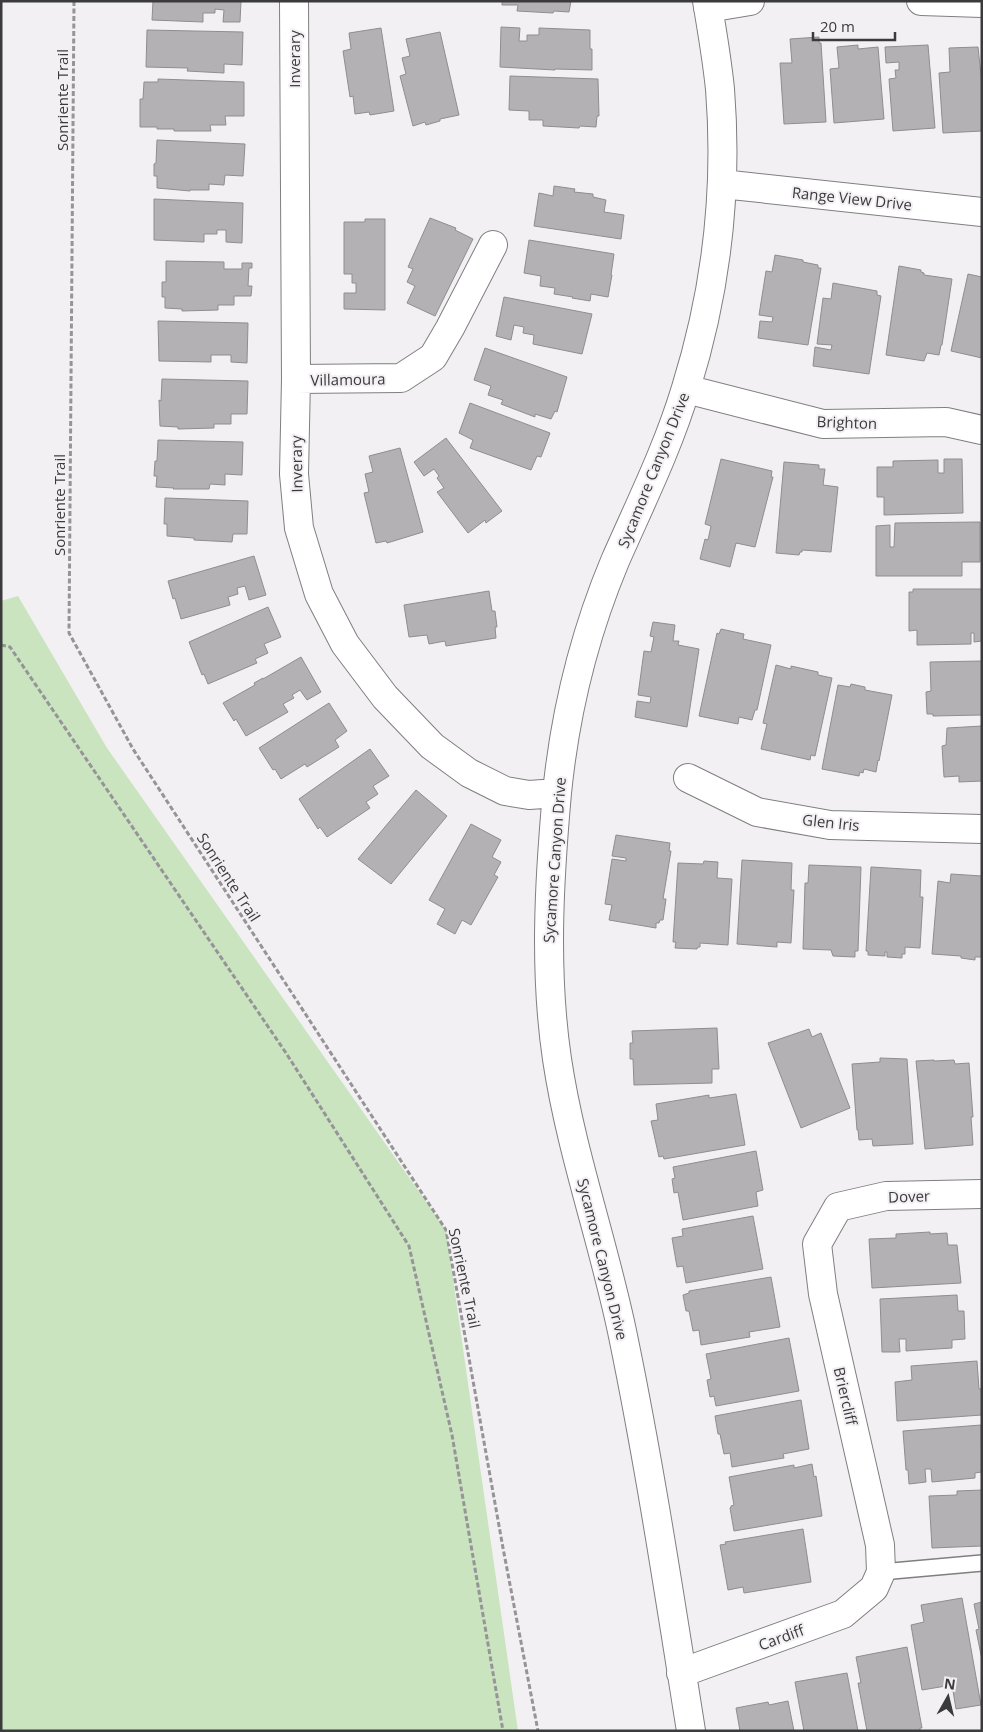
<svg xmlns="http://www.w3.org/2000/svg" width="983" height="1732" font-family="'Open Sans',sans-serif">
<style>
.green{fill:#c9e4bf}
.building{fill:#b4b1b5;stroke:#908d91}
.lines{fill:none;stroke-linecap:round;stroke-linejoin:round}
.service-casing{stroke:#817e82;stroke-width:18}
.minor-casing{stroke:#817e82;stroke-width:30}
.path{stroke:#969497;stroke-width:3;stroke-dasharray:5 2.5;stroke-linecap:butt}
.service{stroke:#fff;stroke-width:15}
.minor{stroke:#fff;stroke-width:28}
.labels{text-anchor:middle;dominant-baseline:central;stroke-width:4;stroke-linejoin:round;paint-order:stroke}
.street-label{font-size:15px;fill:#3b3a3c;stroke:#f3f0f4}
</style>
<rect width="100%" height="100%" fill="#f3f0f4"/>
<path class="green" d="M18 596 107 748 446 1230 518 1731H1V601Z"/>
<path class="building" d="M153 1H241L240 22H223L224 10 215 9V13H203V22L152 20Z
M502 1H571L569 12 554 11 553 13 517 11 518 5H502Z
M501 27 520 28 519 41H527V35H539V28L590 30V49H592V70L555 69V70L500 67Z
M381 28 394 111 370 115 369 112 355 114 353 96 350 97 343 51 351 49 349 33Z
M147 30 243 32 242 65 224 64V73L187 71 188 68 146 67Z
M440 32 459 115 440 119V121L426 125 425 122 413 126 400 76 406 74 402 58 410 56 406 39Z
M819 37V43H821L826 122 784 124 780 63H792L790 39Z
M858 45V49L878 47 884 119 834 123 830 69 839 68 837 47Z
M928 45 935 128 893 131 889 79 896 78 895 70H899V62L886 63 885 47Z
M978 47 982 85V131L943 133 939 73 950 72 949 48Z
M510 76 598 79 599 116H597L596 127 580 126 579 128 543 126V120H529V111L509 110Z
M158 79 244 82V116H225L226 125H210L211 131H174V129H157V127H140V99H143L144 82H158Z
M157 140 245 144 243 176 225 175 224 185 209 184V190H190V191L157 188V176H154V164L156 163Z
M554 186 575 189 574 192 593 194V197L606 200 604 212 624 215 621 239 534 226 539 193 553 196Z
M154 199 243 203 242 243 226 242V230H217V234H204V242L154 240Z
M430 218 456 228 455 230 473 239 435 316 407 303 415 286 407 282 413 269 408 267Z
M365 219H385V310L344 309V293H356V283H352V274H344V222H365Z
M529 240 614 254 611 275H612L608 297 591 294 590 301 572 298 573 297 554 294 555 288 540 286 541 276 524 273Z
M775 255 803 260V262L818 265V268H821L808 345 758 338 760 321 772 322 773 317 759 315 766 271 772 272Z
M166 261 224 262V269H242V263H252V268H249L248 286H252L251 296H234V305H218V310L182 311V309L165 308V297H162V282H166Z
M899 266 921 270V272L924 273V275L952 279 942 345H941L939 355 927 353 924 361 886 355Z
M968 274 982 277V358L951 351Z
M833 283 877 291V295L881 296 869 374 813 366 815 347 831 350 832 345 817 344 823 298 831 299Z
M504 297 592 314 582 354 533 344 534 335 523 333 524 327 514 325 511 340 496 336Z
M158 321 248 323 247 363 231 362V355H211V362L159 361Z
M485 348 567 377 557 412 555 411 551 419 535 414V417L501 404 503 400 488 395 491 386 474 380Z
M162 379 248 381 247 414H231V424H214V428L178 429V427L160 426 159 400 161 401Z
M470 403 550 433 541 457 537 456 531 470 470 448 473 440 459 433Z
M446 438 502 511 486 523 485 520 468 533 437 492 444 488 437 478 439 476 434 469 424 476 414 462Z
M158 440 243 442 242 475 225 474V485L210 484 209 489H173L174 488 156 487 157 476H154L155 461H157Z
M400 448 423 532 387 543 386 541 376 543 364 493 369 492 365 474 373 472 369 456Z
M721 459 772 471 771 477H773L755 547 736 543 730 567 700 559 705 539 708 540 711 526 705 524Z
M944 459H962L963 513 884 515V497H877V467H893V461L938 460V473H944Z
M784 462 819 465V469H825L823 485 838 487 831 552 802 550V552H800L799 555 776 553Z
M165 498 248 501 247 534H233L232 542 194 540V538L167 536V524H164Z
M980 522V562H962V576H876V526L890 525V547H894L895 523Z
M254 556 266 595 249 600 245 586 237 588 238 594 228 597 230 605 181 619 175 598 173 599 168 581Z
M913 589H982V641L974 642V633H971V644L917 645V630L909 631V592H913Z
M489 591 492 611H495L497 627H495L496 638 446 646 445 641 429 644 427 635 409 637 404 605Z
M268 607 281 637 264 644 268 653 255 659 257 663 208 684 204 674 202 675 189 642Z
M653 622 675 625 673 641H679L678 645 699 649 687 727 635 717 637 701 650 703 651 697 638 695 644 651 651 652 654 637 650 636Z
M721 629 744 634 743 639 771 645 757 710H755L752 720 739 717 738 724 699 716 717 633 719 634Z
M301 657 321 692 307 700 300 690 292 695 294 698 283 704 288 712 246 736 236 719 234 721 223 703 255 685 254 683 263 678V679Z
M982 661V715L933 716V714H927L926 692 931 691 930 662Z
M776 665 791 669V666L818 672V675L832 678 815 756 811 755 810 760 761 749 767 724 763 723Z
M851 684 865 687V690L892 695 879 761 878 760 876 772 864 769 863 773 860 772 859 776 822 769 838 685 850 687Z
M329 703 347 731 335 740 339 747 307 767 305 764 281 779 275 769 273 770 259 748Z
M982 726V781L959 782V776L944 777 942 746 946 745 947 728Z
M370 749 389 776 373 786 378 794 366 802 370 808 327 837 320 827 318 829 299 799Z
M416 790 447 816 391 884 358 859Z
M471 824 501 840 492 857 501 862 494 875 498 877 471 925 462 920 455 934 437 924 445 909 429 900Z
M616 835 670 843 669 851H671L663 899H666L663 920H660L659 923H656V928L609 920 612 905 605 904 612 859 626 861V858L612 856Z
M742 860 792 863 791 890H794L791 943 777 942V947L737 944Z
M704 861 718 862 717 878 732 879 728 945 700 943V947H698L697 949 675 948 676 942H673L678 863 703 864Z
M809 865 861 867 858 951H855V957L833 956 831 950 803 949 805 883H808Z
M871 867 921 870 920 897H923L920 948 905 947V954H902V958L887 957V952H885V956L868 955V951H866Z
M951 874 982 876V957H975V960L961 958V956L932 954 938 881 950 883Z
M717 1028 719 1069H712V1083L634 1085 633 1059H630V1043H633L632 1031Z
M809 1029 812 1037 821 1033 850 1108 801 1128 768 1043Z
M880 1058 907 1059 913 1144 873 1146 872 1139 859 1140 858 1130H857L852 1064 880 1062Z
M934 1060V1061L954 1060 955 1064 969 1063 973 1117H971L973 1145 925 1149 916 1061Z
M736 1094 745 1145 664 1159 663 1156 659 1157 651 1121 658 1120 656 1104 709 1095V1098Z
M756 1151 763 1190 756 1192 758 1206 683 1220 678 1192 674 1193 672 1179 675 1178 673 1167Z
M753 1216 763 1269 686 1283 683 1266 677 1267 672 1238 683 1236 682 1229Z
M930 1232V1234L947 1233 948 1245H957L961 1283 872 1288 869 1239 896 1238V1234Z
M771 1277 780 1327 749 1332 750 1337 701 1345 699 1330 693 1331 689 1311H686L683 1295 689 1293V1291Z
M957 1295 958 1311H964L965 1339 952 1340V1348L906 1351V1339H899L900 1352H882L880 1299Z
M789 1338 799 1391 716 1406 714 1396 710 1397 707 1380 711 1379 706 1354Z
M977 1361 979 1389H982V1415L897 1421 895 1382 912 1380 911 1366Z
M801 1400 809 1449 783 1454 784 1458 732 1467 730 1453 724 1454 720 1434H718L715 1416Z
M981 1425 982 1472 975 1473V1478L932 1482 931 1469H925L926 1482 909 1484 908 1470H906L903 1431Z
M812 1464 814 1477 816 1476 822 1516 734 1531 730 1508 731 1507V1506L734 1505 729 1477 794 1465V1468Z
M982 1490V1546L932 1548 929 1496 957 1495V1491Z
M803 1529 811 1582 744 1593 743 1587 728 1590 720 1545 726 1544 725 1542Z
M962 1598 981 1705 956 1709 952 1685 922 1690 911 1625 924 1622 921 1605Z
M982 1602V1660L976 1630 979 1629 974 1604Z
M907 1647 922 1728H920V1731H867L858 1683H861L856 1657Z
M847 1673 858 1731H804L795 1682Z
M788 1701 794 1731H740L736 1708 768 1702 769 1705Z"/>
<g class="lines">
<g class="service-casing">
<path id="service" d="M881 1572 982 1563"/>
</g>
<g class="minor-casing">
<path id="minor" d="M294 1 296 379 294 474 299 528 319 594 345 644 385 697 432 746 469 773 505 791 529 795 557 793
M921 1 982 3
M708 8 750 1
M722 184 982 212
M296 379 401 378 433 357 450 328 493 245
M686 389 823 424 946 422 982 430
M688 778 757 812 830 825 982 829
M681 1673 843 1614 874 1588 881 1572 880 1545 823 1294 817 1244 838 1207 886 1196 982 1194
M691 1731C670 1599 650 1467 623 1336 604 1243 571 1153 557 1059 544 971 549 882 557 793 565 713 584 635 615 561 640 504 668 448 686 388 716 292 728 190 720 89 717 60 712 30 707 1"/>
</g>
<path class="path" d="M74 1 69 633 133 749 446 1230 503 1548 538 1731
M1 645 10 647 286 1053 409 1246 452 1435 503 1731"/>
<use href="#service" class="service"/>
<use href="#minor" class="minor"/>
</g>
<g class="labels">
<g class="street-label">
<text transform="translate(294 59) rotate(-90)">Inverary</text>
<text transform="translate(62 100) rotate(-90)">Sonriente Trail</text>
<text transform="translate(852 198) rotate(6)">Range View Drive</text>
<text transform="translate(348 379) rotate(-1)">Villamoura</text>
<text transform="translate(847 422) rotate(2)">Brighton</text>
<text transform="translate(296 464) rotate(-91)">Inverary</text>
<text transform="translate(653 470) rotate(-68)">Sycamore Canyon Drive</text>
<text transform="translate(59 505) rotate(-90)">Sonriente Trail</text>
<text transform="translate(831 822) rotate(6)">Glen Iris</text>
<text transform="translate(554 860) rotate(-86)">Sycamore Canyon Drive</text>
<text transform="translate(229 877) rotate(57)">Sonriente Trail</text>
<text transform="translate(909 1196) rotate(-2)">Dover</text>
<text transform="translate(603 1259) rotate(76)">Sycamore Canyon Drive</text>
<text transform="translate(465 1278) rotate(78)">Sonriente Trail</text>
<text transform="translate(846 1396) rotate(77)">Briercliff</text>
<text transform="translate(781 1637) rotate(-20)">Cardiff</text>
</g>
</g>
<rect width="983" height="1732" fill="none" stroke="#3b3a3c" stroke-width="5"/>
<g transform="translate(948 1697) rotate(8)" stroke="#f3f0f4" stroke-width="4" paint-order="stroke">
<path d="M0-4L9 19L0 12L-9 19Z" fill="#3b3a3c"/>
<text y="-8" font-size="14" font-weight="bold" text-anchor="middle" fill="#3b3a3c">N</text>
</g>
<path d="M813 32v8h82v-8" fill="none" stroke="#3b3a3c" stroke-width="2.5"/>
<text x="820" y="32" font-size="15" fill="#3b3a3c" stroke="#f3f0f4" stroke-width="4" paint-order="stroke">20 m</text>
</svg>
